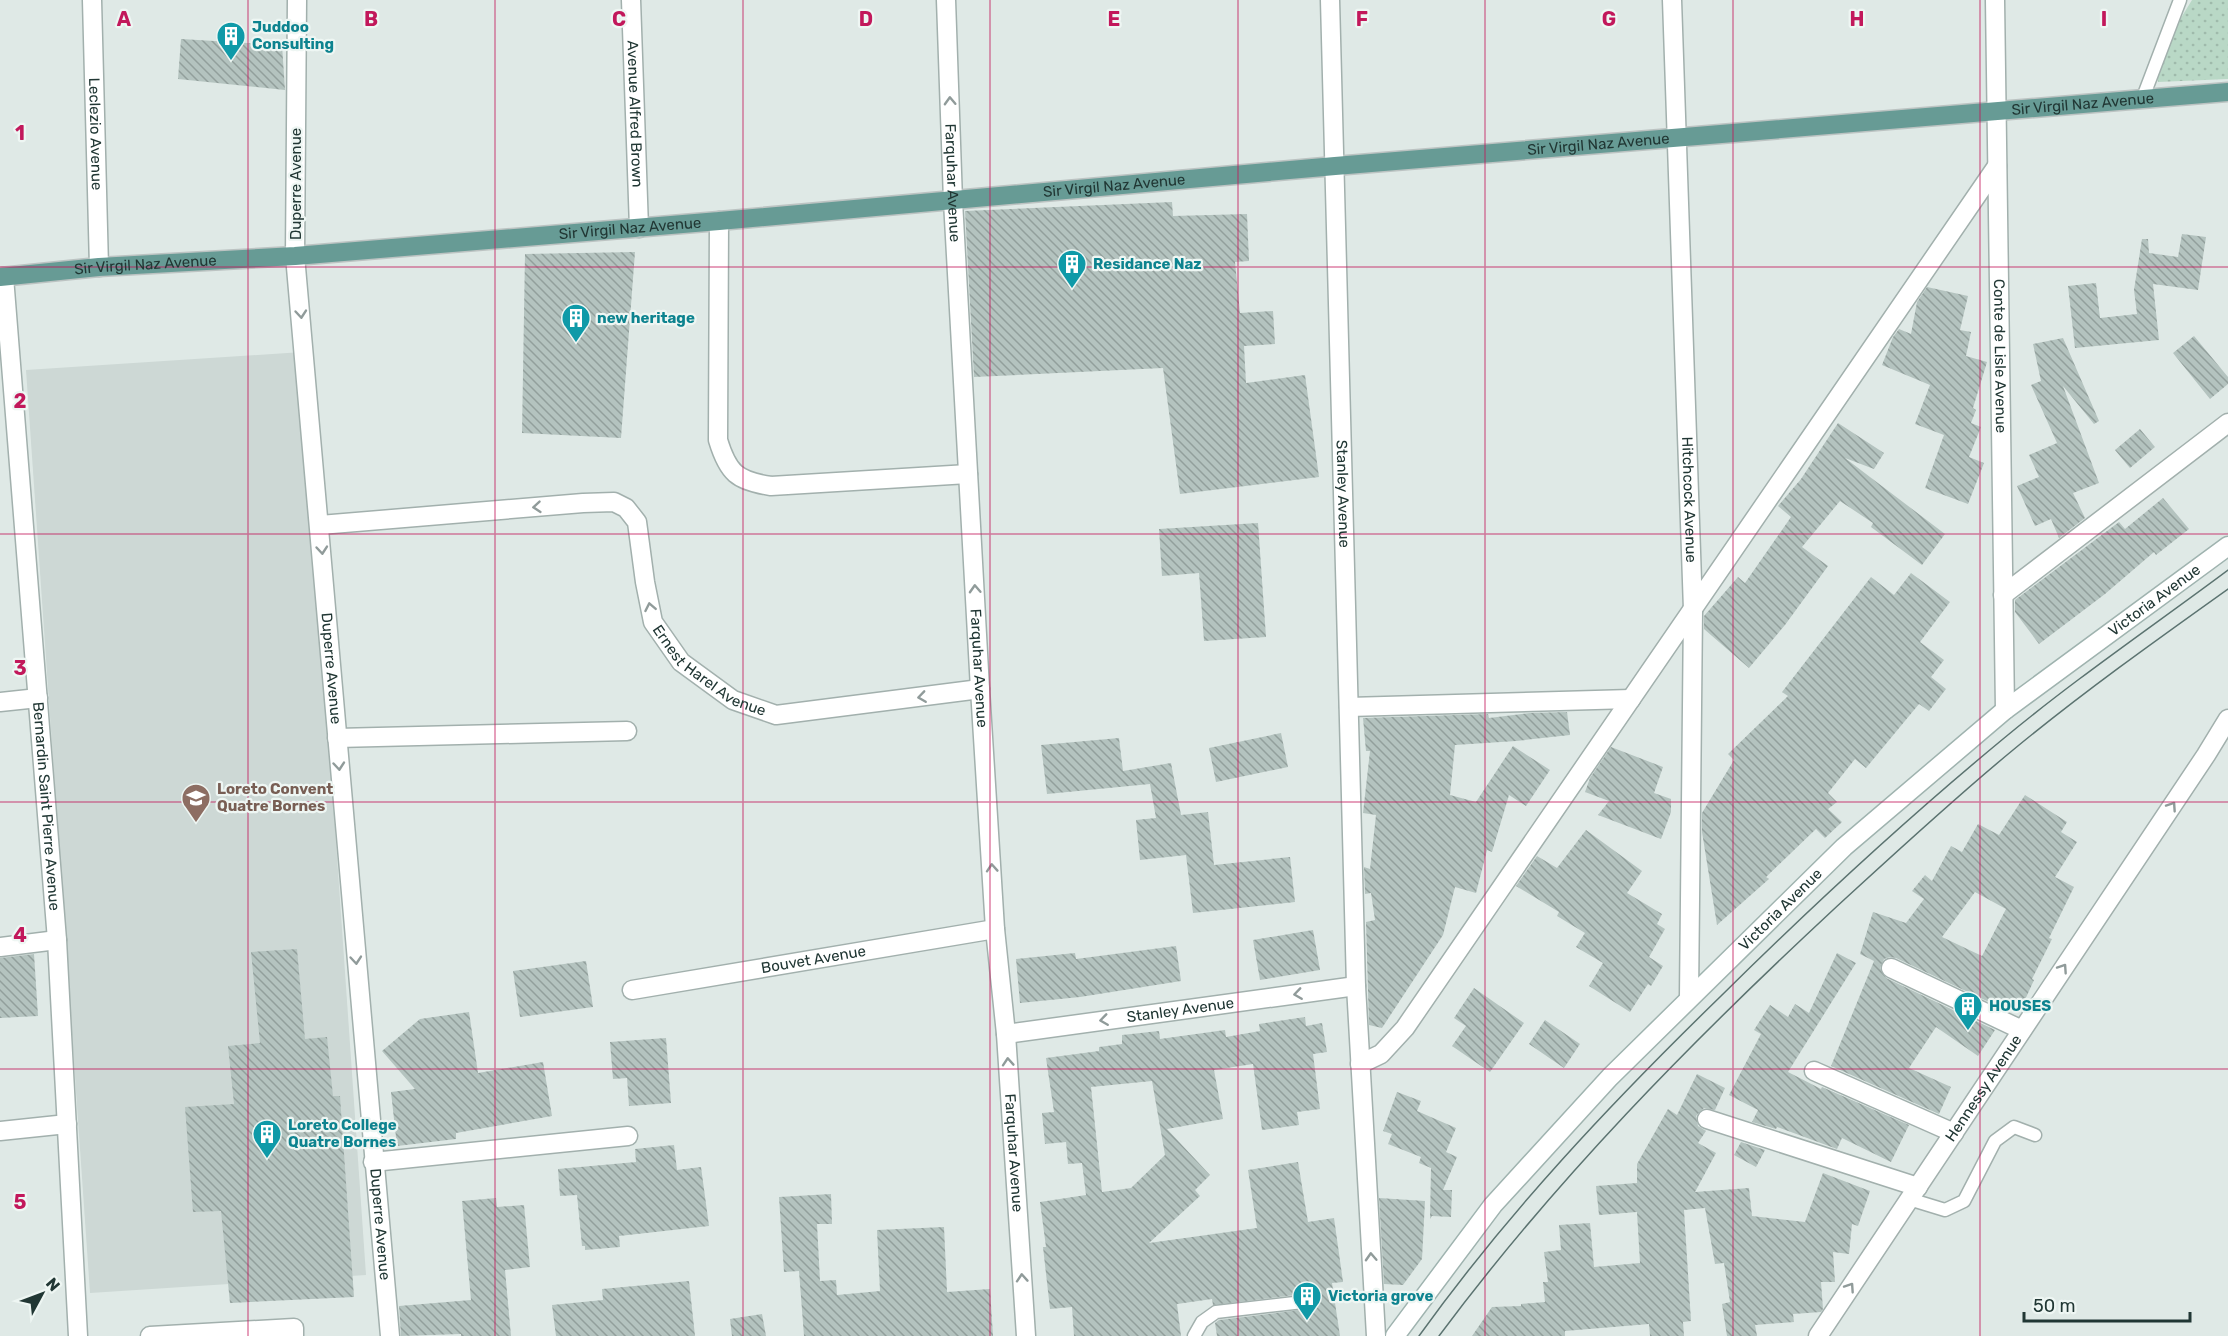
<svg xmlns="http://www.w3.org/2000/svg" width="2228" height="1336" font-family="Rubik,sans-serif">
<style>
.built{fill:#cdd8d5}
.park{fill:url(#park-dots)}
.building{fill:url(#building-back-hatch);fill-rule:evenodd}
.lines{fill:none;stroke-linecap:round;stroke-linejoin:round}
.lane-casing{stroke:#a2b0ad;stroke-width:15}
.street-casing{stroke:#a2b0ad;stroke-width:21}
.secondary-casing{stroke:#9fb3af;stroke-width:21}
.primary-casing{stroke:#bcc3c2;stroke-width:21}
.lane{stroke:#fff;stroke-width:12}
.street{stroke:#fff;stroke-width:18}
.secondary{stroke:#fff;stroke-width:18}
.primary{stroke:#679b95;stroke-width:18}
.tram{stroke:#5b7370;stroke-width:1.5}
.oneway{stroke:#909b9a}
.grid{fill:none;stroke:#c2185b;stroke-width:1.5;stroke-opacity:0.55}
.labels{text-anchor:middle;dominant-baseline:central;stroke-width:4.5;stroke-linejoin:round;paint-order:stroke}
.culture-label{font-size:15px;font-weight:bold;fill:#0d838f;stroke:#eef6f3;text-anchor:start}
.street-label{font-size:15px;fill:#213734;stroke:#eef6f3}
.education-label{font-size:15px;font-weight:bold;fill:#785e54;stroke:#eef6f3;text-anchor:start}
.grid-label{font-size:20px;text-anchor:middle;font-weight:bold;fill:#c2185b;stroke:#eef6f3;stroke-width:4.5;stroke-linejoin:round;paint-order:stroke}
</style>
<defs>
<pattern id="park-dots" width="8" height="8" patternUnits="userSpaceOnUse" patternTransform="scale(1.5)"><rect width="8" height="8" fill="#b9d8c6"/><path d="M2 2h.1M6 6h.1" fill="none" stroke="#9fbaab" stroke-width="1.8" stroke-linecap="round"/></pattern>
<pattern id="building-back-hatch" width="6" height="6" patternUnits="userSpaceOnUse" patternTransform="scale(1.5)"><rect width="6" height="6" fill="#b4c3bf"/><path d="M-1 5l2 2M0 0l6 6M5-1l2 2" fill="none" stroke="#929f9c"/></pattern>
</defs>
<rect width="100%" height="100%" fill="#dfe9e6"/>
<path class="built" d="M302 352 366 1275 90 1293 26 370Z"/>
<path class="park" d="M2192 0H2228V79L2158 82 2157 75 2176 26Z"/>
<path class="building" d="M181 39 282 45 285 90 178 79Z
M1172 202 1173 216 1247 214 1249 261 1235 262 1240 313 1273 311 1275 344 1244 346 1246 383 1305 375 1319 477 1180 494 1163 368 974 377 965 211Z
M2182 234 2206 237 2198 290 2153 284 2159 340 2075 348 2068 286 2096 283 2100 318 2137 314 2134 290 2142 239H2148L2149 253 2178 257Z
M635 252 621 438 522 433 525 254Z
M1927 287 1968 296 1960 330 1971 332 1966 356 1987 362 1973 408 1976 410 1971 423 1981 427 1969 457 1984 463 1968 504 1925 488 1944 435 1915 424 1930 385 1882 365 1893 337 1899 329 1911 334 1917 302Z
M2194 336 2228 377V384L2210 399 2173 353Z
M2063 338 2099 421 2094 424 2063 386 2099 483 2073 493 2085 518 2059 538 2051 519 2035 526 2017 486 2039 477 2029 455 2057 443 2031 385 2041 381 2033 344Z
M1838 423 1884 453 1874 469 1845 458 1945 534 1922 565 1871 527 1873 523 1840 501 1802 547 1828 566 1785 625 1749 668 1704 629V616L1738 577 1745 583 1791 517 1778 506 1801 479Z
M2140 429 2155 447 2130 468 2115 450Z
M2163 498 2189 529 2156 555 2154 552 2105 594 2039 644 2015 612V600L2119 522 2125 529Z
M1258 523 1266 637 1204 641 1199 573 1162 576 1159 529Z
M1911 573 1950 602 1920 642 1944 660 1931 677 1946 689 1929 711 1919 704 1866 768 1855 759 1828 793 1837 802 1828 809 1842 822 1825 838 1816 829 1766 877 1769 879 1717 925 1702 832V813L1734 760 1728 754 1788 696 1782 692 1871 577 1894 595Z
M1567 712 1570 735 1516 741 1455 745 1450 795 1476 802 1513 746 1550 770 1526 806 1509 795 1492 852 1487 850 1476 893 1455 887 1443 935 1382 1028 1369 1025 1366 922 1375 920 1371 893 1365 894 1364 867 1370 869 1376 815 1363 813 1370 751H1366L1363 718 1488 714 1489 718 1530 713Z
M1281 733 1288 767 1216 782 1209 748Z
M1119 738 1123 771 1171 763 1181 815 1208 812 1214 865 1290 857 1295 902 1193 913 1186 855 1140 860 1136 820 1156 818 1150 784 1047 794 1041 745Z
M1611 747 1663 767 1654 793 1671 799V812L1661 839 1598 815 1609 801 1585 792 1590 778Z
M2025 795 2067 822 2061 832 2077 842 2055 877 2074 887 2049 938 2052 939 2032 979 2034 980 2019 1013 2009 1009 2008 1011 1896 958 1890 957 1884 959 1880 968 1886 978 1995 1030 1978 1056 1936 1027 1909 1068 1951 1087 1939 1114 1831 1066 1874 961 1860 954 1873 912 1906 923 1924 899 1912 891 1925 875 1932 881 1951 846 1962 852 1978 824 1999 835ZM1975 892 2006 909 1982 956 1942 937Z
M1586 830 1642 871 1627 893 1662 914 1657 924 1665 929 1649 957 1663 966 1651 986 1648 984 1630 1012 1589 986 1603 963 1576 947 1585 933 1557 916 1559 912 1516 886 1537 856 1557 868Z
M1313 930 1320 970 1260 980 1253 940Z
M1176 946 1181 981 1080 997 1020 1003 1016 959 1075 953 1076 959Z
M297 949 305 1039 327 1037 333 1096H340L354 1297 230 1303 221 1211 193 1212 185 1107 234 1104 228 1046 260 1043 251 952Z
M1837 953 1856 963 1788 1072 1821 1089 1822 1087 1909 1125 1891 1162 1842 1138 1837 1149 1777 1127 1776 1129 1752 1122 1758 1110 1729 1095 1761 1034 1754 1030 1770 1005 1788 1017 1795 1004 1809 1013Z
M34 954 38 1016 0 1018V958Z
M586 961 593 1007 520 1017 513 971Z
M1474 988 1524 1023 1490 1072 1452 1046 1466 1026 1454 1018Z
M469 1012 478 1073 543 1062 552 1116 456 1133V1139L397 1146 391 1092 415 1089 382 1051 420 1019Z
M1305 1017 1306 1026 1322 1023 1327 1052 1313 1054 1320 1109 1297 1112 1299 1125 1262 1130 1253 1064 1214 1070 1223 1119 1167 1129 1210 1175 1195 1190 1200 1196 1149 1243 1257 1228 1248 1170 1298 1162 1308 1222 1334 1218 1343 1282 1332 1283 1340 1336H1217L1215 1323 1219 1320 1307 1309 1311 1300 1309 1297 1303 1294 1213 1305 1212 1299 1177 1304 1181 1336H1074L1072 1307 1050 1309 1043 1247H1046L1040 1202 1086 1195 1082 1163 1068 1164 1066 1142 1045 1144 1042 1113 1054 1112 1046 1058 1099 1051V1047L1122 1044V1035L1159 1031 1160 1039 1225 1030 1226 1037 1260 1031 1259 1024ZM1152 1081 1165 1155 1131 1188 1102 1192 1091 1087Z
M1545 1020 1580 1044 1564 1068 1529 1044Z
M666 1038 671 1103 629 1106 627 1078 613 1079 610 1042Z
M1697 1074 1725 1088 1715 1110 1704 1108 1696 1116 1698 1126 1706 1131 1698 1143 1716 1153 1695 1192 1749 1188 1752 1216 1805 1222 1823 1173 1870 1191 1858 1226 1852 1224 1849 1254 1833 1252 1835 1282H1821L1823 1309 1821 1312 1793 1314 1794 1322 1755 1325 1757 1336H1727L1722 1304 1730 1302 1724 1263 1715 1264 1705 1208 1684 1210 1691 1321 1683 1322 1684 1336H1650L1649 1324 1565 1331V1336H1472L1492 1307 1521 1306V1304L1545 1302 1543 1282H1548L1544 1252 1561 1250 1559 1225 1590 1223 1594 1267 1640 1263 1637 1212 1599 1215 1596 1186 1637 1183V1164L1668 1109 1677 1115Z
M1397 1092 1421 1101 1417 1111 1456 1128 1446 1152 1457 1157 1443 1190H1452L1451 1217 1432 1216 1430 1219 1431 1168 1419 1163 1421 1157 1388 1144 1392 1134 1383 1131Z
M1741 1142 1765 1150 1756 1167 1734 1155Z
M674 1145 677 1170 701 1167 709 1226 619 1236 620 1247 585 1250V1246H582L577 1195 560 1196 558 1169 636 1162 635 1149Z
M831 1194 832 1224H817L820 1281 836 1280 837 1295 880 1291 877 1230 944 1227 947 1292 990 1289 993 1336H804L799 1271 784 1272 779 1197Z
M496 1198 497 1207 524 1205 530 1267 505 1270 511 1336H461V1334L401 1336 399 1306 471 1300 462 1201Z
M1379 1198 1425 1201 1422 1259 1403 1285 1384 1284Z
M689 1281 695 1336H556L552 1305 603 1300 602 1289Z
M762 1314 766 1336H732L730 1319Z"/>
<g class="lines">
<g class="lane-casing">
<path id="lane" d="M2142 100 2180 0
M1909 1199 1945 1210 1964 1201 1995 1141 2014 1127 2035 1135
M1194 1336 1202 1322 1216 1312 1303 1302"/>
</g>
<g class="street-casing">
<g id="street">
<path id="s1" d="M92 0 99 267"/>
<path id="s2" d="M297 0 295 256 390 1336"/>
<path id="s3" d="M631 0 639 228"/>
<path id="s4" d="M946 0 953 201 980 689 995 929 1006 1034 1026 1336"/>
<path id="s5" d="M1330 0 1356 986 1376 1336"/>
<path id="s6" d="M1672 0 1693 610 1689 997"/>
<path id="s7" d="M1995 0 2005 710"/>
<path d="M719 221 718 440C728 473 737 481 771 486L968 474"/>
<path id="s8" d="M4 277 57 940 78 1336"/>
<path id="s9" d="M320 525 583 503 614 502 626 508 637 522 645 582 653 622 681 662 733 700 776 715 980 689"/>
<path d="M2003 595 2228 423"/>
<path d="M0 702 38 698"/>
<path d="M1349 707 1631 699"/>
<path d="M337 738 627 731"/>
<path d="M0 947 57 940"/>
<path d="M1891 968 2022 1030"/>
<path id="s10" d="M632 990 995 929"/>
<path id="s11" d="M1006 1034 1356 986"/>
<path d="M1360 1064 1381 1054 1405 1028 1997 166"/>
<path d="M1814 1071 1954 1133"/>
<path d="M1707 1119 1918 1187"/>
<path d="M0 1131 67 1124"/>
<path d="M373 1162 628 1136"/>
<path d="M150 1336 294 1328V1336"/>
<path id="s12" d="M1818 1336 2206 755 2228 719"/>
</g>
</g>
<g class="secondary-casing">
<g id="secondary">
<path id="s13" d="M1395 1336 1493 1205 1610 1077 1844 847 2005 710 2228 546"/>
</g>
</g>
<g class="primary-casing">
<g id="primary">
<path id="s14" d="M0 277 99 267 295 256 719 221 1335 166 2228 92"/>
</g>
</g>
<use href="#lane" class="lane"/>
<use href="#street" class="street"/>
<use href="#secondary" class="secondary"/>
<use href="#primary" class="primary"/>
<path class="tram" d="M1419 1336C1508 1212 1612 1102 1721 996 1811 907 1905 820 2003 739 2075 679 2153 626 2228 570
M1439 1336C1555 1180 1691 1042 1833 910 1892 856 1951 801 2013 750 2082 693 2155 641 2228 589"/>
</g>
<defs><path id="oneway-chevron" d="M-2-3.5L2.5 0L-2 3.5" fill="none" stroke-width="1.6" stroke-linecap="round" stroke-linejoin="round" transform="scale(1.5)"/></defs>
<g class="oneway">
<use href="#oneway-chevron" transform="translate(950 101) rotate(-92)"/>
<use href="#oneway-chevron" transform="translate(301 314) rotate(85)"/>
<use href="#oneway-chevron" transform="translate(537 507) rotate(175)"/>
<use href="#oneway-chevron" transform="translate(322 550) rotate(85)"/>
<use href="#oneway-chevron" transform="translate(975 589) rotate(-93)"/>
<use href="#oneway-chevron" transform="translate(650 607) rotate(-101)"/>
<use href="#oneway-chevron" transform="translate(922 697) rotate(172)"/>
<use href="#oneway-chevron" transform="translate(339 766) rotate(85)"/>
<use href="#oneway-chevron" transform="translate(2172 806) rotate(-56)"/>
<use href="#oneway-chevron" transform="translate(992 868) rotate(-94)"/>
<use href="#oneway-chevron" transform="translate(356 960) rotate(85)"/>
<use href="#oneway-chevron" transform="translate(2063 968) rotate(-56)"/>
<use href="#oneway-chevron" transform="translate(1298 994) rotate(172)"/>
<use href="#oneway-chevron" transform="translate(1104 1020) rotate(172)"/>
<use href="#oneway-chevron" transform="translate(1008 1062) rotate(-94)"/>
<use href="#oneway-chevron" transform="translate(1371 1257) rotate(-93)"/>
<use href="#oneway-chevron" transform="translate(1022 1278) rotate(-94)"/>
<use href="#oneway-chevron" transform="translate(1850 1287) rotate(-56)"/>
</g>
<path class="grid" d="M248 0V1336M495 0V1336M743 0V1336M990 0V1336M1238 0V1336M1485 0V1336M1733 0V1336M1980 0V1336M0 267H2228M0 534H2228M0 802H2228M0 1069H2228"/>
<defs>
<g id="building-pin" transform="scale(1.5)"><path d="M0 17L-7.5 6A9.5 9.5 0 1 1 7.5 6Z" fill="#0f9aa8" stroke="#eef6f3"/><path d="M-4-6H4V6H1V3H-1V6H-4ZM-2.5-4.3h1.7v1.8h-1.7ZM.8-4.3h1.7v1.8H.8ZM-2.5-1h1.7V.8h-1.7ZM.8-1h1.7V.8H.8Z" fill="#fff"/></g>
<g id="school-pin" transform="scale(1.5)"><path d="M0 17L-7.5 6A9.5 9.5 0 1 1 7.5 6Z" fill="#8d6e63" stroke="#eef6f3"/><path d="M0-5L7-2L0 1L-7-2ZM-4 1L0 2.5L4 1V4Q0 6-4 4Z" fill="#fff"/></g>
</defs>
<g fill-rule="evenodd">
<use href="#building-pin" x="231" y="36"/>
<use href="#building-pin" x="1072" y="264"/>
<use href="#building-pin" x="576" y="318"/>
<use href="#school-pin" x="196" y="798"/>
<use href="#building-pin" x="1968" y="1006"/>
<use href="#building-pin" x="267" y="1134"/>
<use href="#building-pin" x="1307" y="1296"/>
</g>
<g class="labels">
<g class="culture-label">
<text x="252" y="27">Juddoo<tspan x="252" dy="17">Consulting</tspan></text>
<text x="1093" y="264">Residance Naz</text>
<text x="597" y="318">new heritage</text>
<text x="1989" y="1006">HOUSES</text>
<text x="288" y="1125">Loreto College<tspan x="288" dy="17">Quatre Bornes</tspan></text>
<text x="1328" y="1296">Victoria grove</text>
</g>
<g class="street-label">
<text stroke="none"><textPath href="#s14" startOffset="2090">Sir Virgil Naz Avenue</textPath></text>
<text stroke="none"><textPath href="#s3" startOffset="114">Avenue Alfred Brown</textPath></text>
<text stroke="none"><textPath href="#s1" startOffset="134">Leclezio Avenue</textPath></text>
<text stroke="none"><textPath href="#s14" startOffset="1604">Sir Virgil Naz Avenue</textPath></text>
<text stroke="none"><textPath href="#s4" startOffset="183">Farquhar Avenue</textPath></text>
<text transform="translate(296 184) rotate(-90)">Duperre Avenue</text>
<text stroke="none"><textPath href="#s14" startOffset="1118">Sir Virgil Naz Avenue</textPath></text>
<text stroke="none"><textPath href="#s14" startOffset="632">Sir Virgil Naz Avenue</textPath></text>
<text stroke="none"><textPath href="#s14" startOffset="146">Sir Virgil Naz Avenue</textPath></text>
<text stroke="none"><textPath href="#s7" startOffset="356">Conte de Lisle Avenue</textPath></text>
<text stroke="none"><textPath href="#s5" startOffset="494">Stanley Avenue</textPath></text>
<text stroke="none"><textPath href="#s6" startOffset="500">Hitchcock Avenue</textPath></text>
<text stroke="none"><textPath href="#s13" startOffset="1062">Victoria Avenue</textPath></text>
<text stroke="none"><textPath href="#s9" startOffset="504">Ernest Harel Avenue</textPath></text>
<text stroke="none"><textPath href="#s2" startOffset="670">Duperre Avenue</textPath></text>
<text stroke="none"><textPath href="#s4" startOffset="669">Farquhar Avenue</textPath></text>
<text stroke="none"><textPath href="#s8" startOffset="531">Bernardin Saint Pierre Avenue</textPath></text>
<text stroke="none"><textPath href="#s13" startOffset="576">Victoria Avenue</textPath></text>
<text stroke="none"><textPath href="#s10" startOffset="184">Bouvet Avenue</textPath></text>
<text stroke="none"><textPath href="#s11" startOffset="176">Stanley Avenue</textPath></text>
<text stroke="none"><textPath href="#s12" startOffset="298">Hennessy Avenue</textPath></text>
<text stroke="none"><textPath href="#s4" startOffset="1155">Farquhar Avenue</textPath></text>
<text stroke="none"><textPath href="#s2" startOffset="1228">Duperre Avenue</textPath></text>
</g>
<g class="education-label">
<text x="217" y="789">Loreto Convent<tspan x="217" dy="17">Quatre Bornes</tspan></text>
</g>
</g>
<g class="grid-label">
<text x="124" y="26">A</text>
<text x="371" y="26">B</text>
<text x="619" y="26">C</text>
<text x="866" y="26">D</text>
<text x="1114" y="26">E</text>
<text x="1362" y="26">F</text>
<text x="1609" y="26">G</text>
<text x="1857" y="26">H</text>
<text x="2104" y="26">I</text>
<text x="20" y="140">1</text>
<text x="20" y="408">2</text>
<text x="20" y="675">3</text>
<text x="20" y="942">4</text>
<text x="20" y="1209">5</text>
</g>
<g transform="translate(42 1294) rotate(49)" stroke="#eef6f3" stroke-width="4.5" paint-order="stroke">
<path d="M0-4.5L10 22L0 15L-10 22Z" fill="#213734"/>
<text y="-9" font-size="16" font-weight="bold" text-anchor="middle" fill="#213734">N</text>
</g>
<path d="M2024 1312v9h166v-9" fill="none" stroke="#213734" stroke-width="3"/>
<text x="2033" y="1312" font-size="18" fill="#213734" stroke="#eef6f3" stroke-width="4.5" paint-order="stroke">50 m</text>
</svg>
